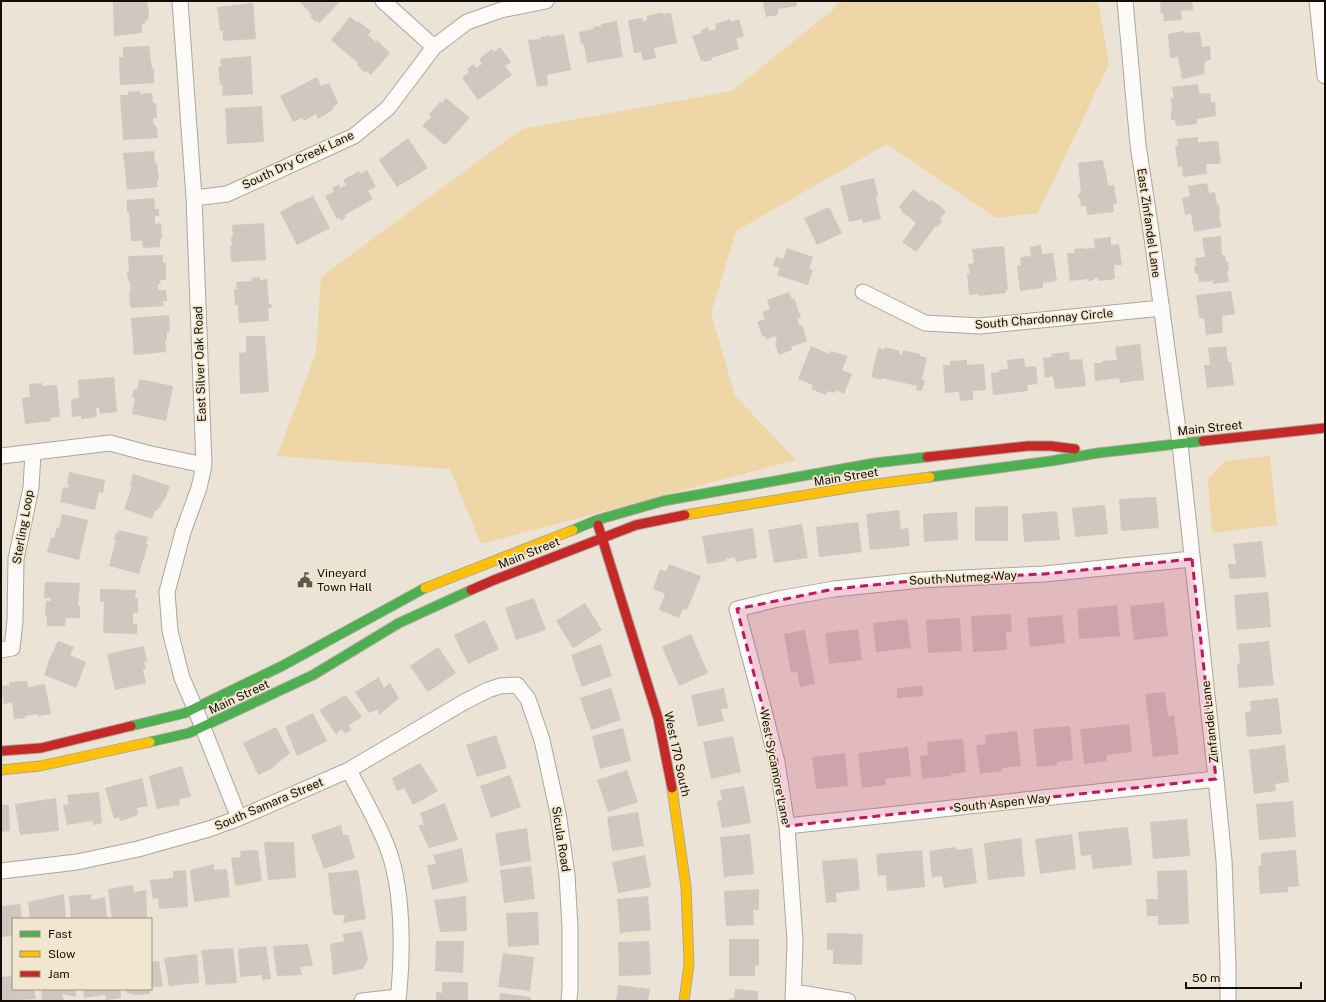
<svg xmlns="http://www.w3.org/2000/svg" width="1326" height="1002" font-family="'Public Sans',sans-serif">
<style>
.green{fill:#eed6a7}
.building{fill:#d0c7c0}
.lines{fill:none;stroke-linecap:round;stroke-linejoin:round}
.street-casing{stroke:#aca69c;stroke-width:17}
.fast-casing{stroke:#aca69c;stroke-width:11}
.slow-casing{stroke:#aca69c;stroke-width:11}
.jam-casing{stroke:#aca69c;stroke-width:11}
.street{stroke:#fcfbf9;stroke-width:15}
.fast{stroke:#4caf50;stroke-width:9}
.slow{stroke:#ffc107;stroke-width:9}
.jam{stroke:#c62828;stroke-width:9}
.marked{fill:#c2185b;fill-opacity:0.2;stroke:#c2185b;stroke-width:3;stroke-dasharray:8 5;stroke-linejoin:round}
.labels{text-anchor:middle;dominant-baseline:central;stroke-width:3.5;stroke-linejoin:round;paint-order:stroke}
.street-label{font-size:12px;fill:#120e07;stroke:#f2e6ce}
.poi-label{font-size:12px;fill:#120e07;stroke:#f2e6ce;text-anchor:start}
</style>
<rect width="100%" height="100%" fill="#eae3d6"/>
<path class="green" d="M838 1H1098L1109 64 1038 213 996 218 887 144 736 231 711 313 735 396 796 460 481 544 450 469 277 456 316 353 321 277 522 129 732 91 835 8Z
M1270 456 1277 525 1212 533 1208 479 1225 461Z"/>
<path class="building" d="M113 1H147L149 13 148 20 145 21V25L142 24V33L114 36Z
M299 1H338L339 3 319 23 317 20 316 22 310 16 312 15Z
M763 1H796L797 6 778 9V15L766 17Z
M1160 1H1192L1193 10 1181 11 1182 20 1164 21 1163 13 1161 14Z
M253 3 256 39 223 41V31H220L217 7Z
M663 12V14L671 13 677 43 654 48 656 58 643 61 641 52 634 53 628 20 642 18 643 21 647 20V16Z
M350 17 357 22 358 21 371 31 368 35 376 42 377 40 390 53 371 75 366 71 364 72 357 65 358 63 331 40Z
M730 19 731 22 739 19 744 36 736 39 739 49 711 58 712 60 704 62 703 60 701 61 692 36 702 33 701 30 708 27 709 31 716 29 715 24Z
M617 21 623 57 587 63 584 45 581 44 579 32 594 29 593 27 601 26V24Z
M1184 31V33L1200 32 1202 47 1210 46 1211 60 1205 61 1206 63H1204L1205 74 1182 79 1178 57 1170 58 1168 34Z
M564 34 571 70 547 75 548 85 537 87 528 40 541 39V37L550 35V37Z
M149 46 152 69 154 68V83L120 85 119 57H123V47Z
M500 47 511 62 505 66 512 75 478 100 462 78 469 72 467 69 474 64 476 68 482 64 479 59 492 49 494 52Z
M251 56 253 94 222 96 223 85H220L218 67H221L220 59Z
M317 77 321 86 329 83 338 103 332 108 333 110 318 119 316 114 304 121 302 118 293 122 280 96Z
M1198 84 1199 94 1210 93 1211 102H1215L1216 116 1197 119V124L1176 126 1175 120H1171V111H1172L1171 98H1174L1172 87Z
M140 91V94L152 93 153 103H156L157 118H153V123L157 128 158 138 123 140 120 95H128V92Z
M446 98 470 118 445 145 422 126 431 117 429 114 440 102 442 103Z
M262 106 264 142 227 144 225 108Z
M1198 137V142L1218 141 1221 162H1219L1220 164H1206L1207 174 1183 177 1182 166 1178 167 1175 146 1178 145 1177 139Z
M408 138 428 168 397 187 379 160Z
M154 151 155 164 157 163 159 179 157 180 158 187 127 190 123 153Z
M1103 160 1104 167H1105L1108 186 1114 185 1117 204H1113L1114 212 1087 215 1086 206 1081 207 1080 198H1078V194L1081 193 1078 163Z
M367 170 376 187 368 191 373 199 345 215 346 217 341 221 340 218 337 219 325 196 334 192 332 188 339 184 340 188 346 185 343 180 359 171 360 174Z
M874 178 878 196 876 197 881 219 863 223 862 219 849 222 840 186Z
M1207 183 1209 193 1215 192 1217 205H1219L1220 215H1219L1221 227 1194 232 1191 214 1185 215 1182 198 1190 196 1188 186Z
M913 189 930 202 931 199 946 211 940 219 942 221 938 227 936 226 916 252 902 242 916 223 901 211 902 210 899 207Z
M313 196 330 228 297 245 280 212 300 201V202Z
M154 198 155 209H159V216H155V224L161 223 162 239H160V247L143 248 142 241H131L129 212 127 213V200Z
M829 207 842 233 817 245 804 218Z
M264 223 266 260 231 262 230 246H232L231 237H233L232 225Z
M1221 236 1222 255H1225L1226 262H1228L1229 271H1227L1229 282 1213 284V281L1199 282 1198 274H1195L1194 266H1196L1195 258 1205 257 1202 238Z
M1111 237V245L1119 244 1122 265H1114L1115 279 1099 281 1098 278H1094V280L1088 281V279L1070 281 1067 253H1075L1074 249 1083 248V249L1095 248 1094 239Z
M1041 245 1042 254 1053 253 1057 281 1043 283V288L1020 291 1017 266 1021 265 1020 257 1031 256 1030 247Z
M1004 246 1008 290H1006V293L979 296V294L969 295 967 274 970 275 968 264 974 263 972 249Z
M787 248 813 257 809 269 813 270 808 285 777 275 780 268 773 266 776 257 783 259Z
M163 255V263H166V280H160L161 284H158V290H166L167 301H163L164 306 132 308 130 306 129 293 130 292V281H128L127 272H129L128 256Z
M260 277V280L267 279 269 304H271L272 308H268L269 321 239 323 238 305H235L234 289H237L236 282 252 281 251 278Z
M1231 291 1235 314 1222 316 1223 333 1206 335 1204 318H1199L1196 295Z
M789 292 792 299 794 298 801 318 797 319 800 326 802 325 807 341 791 347 792 350 779 355 775 344 777 342 775 336 766 340 765 336 763 337 757 322 765 319 762 312 770 309 767 300Z
M169 315 170 331 167 332V340H165L166 352 134 355 131 318Z
M246 336H265L269 392 240 394 239 353 246 352Z
M1140 344 1144 380 1120 383 1119 378 1095 381 1094 363H1102V361L1117 360 1115 347Z
M811 346 829 354 830 351 848 356 842 370 852 374 844 394 836 390 835 393 828 391 826 395 811 389 813 385 798 379Z
M1226 346 1228 362H1231L1234 385 1207 388 1204 365H1210L1208 348Z
M885 347 900 351 899 354 902 355 903 350 920 354V356L927 358 922 379 925 380 922 391 916 390 917 386 882 378V380L871 377 878 348 884 350Z
M1069 352 1070 360 1082 359 1086 386 1055 389 1053 376 1045 378 1043 358 1052 357 1051 354Z
M1024 358 1025 367 1036 366 1038 384 1027 385 1028 391 993 395 991 373 999 372 998 370 1008 369 1007 360Z
M967 360V365L984 364 986 390 973 391V400L960 401 959 392 945 393 943 365H950V361Z
M114 377 117 412 100 414 99 407 96 408 97 417 81 419V416L72 417 71 399 79 398 78 380Z
M139 379 173 386 166 421 132 414 135 398 132 397 134 389 137 390Z
M42 383V386L57 385 60 417 50 418 51 421 25 424 22 398 30 397 29 384Z
M69 472 105 480 103 493 99 492 95 510 60 502 63 487 68 488 69 484H67Z
M133 474 170 486 164 501 163 500 160 508 158 507 157 511 155 510 152 519 124 509 132 486 130 485Z
M1156 497 1159 528 1121 531 1119 499Z
M1105 505 1108 534 1075 537 1072 508Z
M1008 506V541H975V507Z
M899 510 901 529 908 528 910 546 870 550 866 514Z
M1057 511 1060 540 1024 542 1022 514Z
M957 512 958 540 924 542 923 514Z
M62 514 88 520 79 560 47 552 51 537 54 538 57 527 59 528Z
M858 522 862 552 819 557 816 527Z
M802 524 808 558 774 563 768 530Z
M753 528 757 558 736 562 735 557 726 559V561L707 564 702 536Z
M119 530 148 537 146 544 148 545 139 574 109 566 116 540H114L116 532 118 533Z
M1262 541 1266 577 1230 579 1228 564H1236L1233 544Z
M669 564 701 576 687 610 683 609 679 618 659 610 665 594 653 589 660 569 666 572Z
M45 582 80 583 78 606H80V618H66L65 626H47V616H45L46 601H50L51 598H44Z
M100 589 136 590 135 598H138V613H133V624H137V634L103 633 104 602H100Z
M1268 592 1271 627 1237 630 1234 595Z
M534 598 546 630 516 640 505 608Z
M1164 602 1168 636 1134 640 1130 606Z
M585 603 602 630 573 648 556 621Z
M1117 605 1120 636 1079 639 1077 609Z
M1011 614 1012 632H1006L1007 650 973 652 971 616Z
M1062 615 1065 643 1030 647 1027 618Z
M960 618 962 651 928 653 926 620Z
M907 619 911 648 876 652 873 623Z
M485 620 499 649 468 664 454 635Z
M858 629 862 660 829 664 825 633Z
M805 630 815 684 800 687 797 671 791 673 784 634Z
M691 634 708 673 679 686 662 647Z
M58 641 74 647 70 655 86 662 76 688 44 675 48 664H47Z
M1269 641 1274 685 1239 688 1237 664 1240 663 1238 644Z
M601 644 612 676 582 687 571 655Z
M144 646 147 661 144 662 146 669 143 670 146 683 115 690 107 654Z
M438 647 456 673 428 692 410 666Z
M379 677 384 688 390 683 399 698 379 715 378 709 369 713 355 692Z
M27 681 28 687 45 684 51 714 38 716V714L25 716 26 718 14 719 12 702 4 704 1 686 10 685 9 682Z
M922 686 923 696 897 698V688Z
M611 688 621 720 591 730 580 698Z
M724 688 728 708 721 709 724 721 698 727 691 695Z
M1165 692 1168 716 1174 715 1179 754 1153 757 1145 694Z
M346 695 362 717 349 725 351 730 345 734 342 729 336 734 319 710Z
M1278 698 1282 734 1247 737 1245 712 1251 711 1250 701Z
M313 713 327 741 297 756 285 727Z
M1129 724 1132 752 1106 755 1107 761 1084 764 1080 729Z
M1070 726 1073 760 1057 762V765L1037 767 1033 729Z
M276 727 290 753 271 769 258 775 243 743Z
M623 728 631 761 600 769 592 736Z
M1017 731 1021 766 1002 768V771L980 774 976 745 986 744 985 735Z
M496 735 507 768 477 777 466 745Z
M733 736 741 772 711 779 703 742Z
M963 739 966 772 951 774V776L922 779 920 756 928 755 927 742Z
M1285 745 1289 782 1275 784 1276 791 1254 794 1249 750Z
M908 747 911 776 885 779 886 785 862 788 858 753Z
M845 753 848 786 816 789 812 757Z
M420 763 438 791 413 805 404 788 397 791 392 778Z
M182 766 191 797 179 799 180 805 157 809 149 776Z
M627 770 638 802 608 812 597 780Z
M510 775 521 807 491 818 480 786Z
M142 778 148 806 137 808 138 814 133 817 120 821 119 817 114 819 105 788Z
M744 786 751 823 722 828 717 801 722 800 720 790Z
M99 792 102 823 93 825V821L67 825 63 805 69 804 67 795Z
M56 798 59 831 20 835 15 804Z
M1293 801 1296 837 1259 840 1256 804Z
M445 803 458 840 429 848 418 825H424L420 813Z
M1 805H9L10 831 1 832Z
M638 812 644 846 612 851 607 817Z
M1187 819 1190 856 1153 859 1150 822Z
M341 825 343 835H348L355 858 324 869 311 835Z
M1128 827 1132 865 1093 869 1091 855 1081 856 1078 832Z
M527 828 531 861 500 866 495 833Z
M750 834 754 874 724 877 720 837Z
M1072 834 1076 869 1040 874 1035 839Z
M1021 838 1025 876 988 880 984 843Z
M264 842H294L296 878 268 880Z
M956 847 957 850 972 848 977 883 944 888 942 876 932 877 929 851Z
M462 848 468 882 432 890 427 865 436 864 433 855Z
M258 850 262 881 235 886 231 858 241 857 240 851Z
M922 850 925 887 887 891 886 875 878 876 876 854Z
M1296 850 1299 886 1288 887V892L1260 894 1258 866H1261V853Z
M645 855 651 887 618 893 612 862Z
M857 858 860 890 836 893 837 902 826 903 822 861Z
M214 864V870L227 869 230 897 194 902 190 870Z
M531 866 535 899 504 903 500 870Z
M186 870 188 907 159 909 158 898 153 899 150 880 173 878V871Z
M358 870 366 919 343 923 345 915H333L328 873Z
M1187 870 1189 924 1158 925V916H1147L1146 899H1158L1157 871Z
M133 885 134 892 146 890 147 917 132 919H112L108 889Z
M759 889V910H753L754 925 726 926 724 891Z
M64 894 66 919H30L28 902Z
M92 894 91 900 105 897 107 919H71L69 896Z
M466 896 467 931 440 932 434 900Z
M648 896 651 930 620 933 617 899Z
M20 904 22 919H13V936L1 937V906Z
M538 912 539 945 508 947 506 913Z
M362 931 368 959 363 969 333 975 330 944 345 941 342 934Z
M827 933 863 934 862 965 833 964V950H827Z
M729 939H759V965L755 966V976H729Z
M436 941H464L463 973 435 971Z
M649 941 651 975 619 976 618 942Z
M308 944 313 966 300 967 302 975 277 976 273 946Z
M266 946 271 979 262 980V975L240 977 238 949Z
M233 948 237 983 206 985 201 950Z
M503 953 534 957 530 991 498 987Z
M197 954 199 983 169 986 164 958Z
M159 961 163 987H151V962Z
M13 976V989H34L36 999 21 1000V1001H2L1 977Z
M442 982H468V1001H436V992L442 993Z
M618 985 650 989 648 1001H616Z
M41 989H75L76 997 62 994 64 1001H42Z
M83 989H120L121 998 106 1000 105 995 84 998Z
M126 989H150V994L136 995 127 993Z
M735 989 758 991V1001H729V998H734Z
M500 993 531 997V1001H499Z"/>
<g class="lines">
<g class="street-casing">
<path id="street" d="M180 1 194 198 204 465 199 488 183 532 167 592 170 631 182 678 195 708 239 818
M383 1 434 47
M1125 1 1138 145 1151 231 1180 444 1216 779 1224 860 1228 966V1001
M1317 1 1325 76
M194 198 227 194 354 136 388 108 434 47 467 22 501 10 546 1
M863 292 925 323 980 326 1162 308
M1 456 110 443 147 453 204 465
M1 650 12 648 15 621 16 559 31 488 33 452
M349 770C361 794 376 819 386 844 404 887 403 954 398 1001
M787 826 1216 779
M1 871 77 862 138 849 209 829 239 818 349 770 464 702 488 690 500 686 517 685 528 699 542 740 558 813 567 875 570 928V987L569 1001
M794 992 848 1001
M362 1001 398 997
M793 1001 795 941 787 826 777 762 761 699 737 609 778 599 834 589 921 580 1044 574 1192 559"/>
</g>
<g class="fast-casing">
<path id="fast" d="M930 477 1051 461 1098 453 1203 441
M573 530 597 520 663 501 875 463 927 457
M131 726 185 713 282 666 425 588
M150 742 189 733 313 675 399 623 471 590"/>
</g>
<g class="slow-casing">
<path id="slow" d="M685 515 860 486 930 477
M425 588 573 530
M1 770 40 766 150 742
M672 788 686 887 689 964 684 1001"/>
</g>
<g class="jam-casing">
<path id="jam" d="M1203 441 1325 428
M927 457 1028 446H1051L1075 449
M598 525 658 718 672 788
M471 590 494 580 636 525 685 515
M1 751 41 748 131 726"/>
</g>
<use href="#street" class="street"/>
<use href="#fast" class="fast"/>
<use href="#slow" class="slow"/>
<use href="#jam" class="jam"/>
</g>
<path class="marked" d="M1192 559 1216 779 787 826 777 762 737 609 834 589 921 580 1044 574Z"/>
<defs>
<g id="civic-bare" transform="scale(1.2)"><path d="M-.6-6.5H3V-4.5H.6V-3L4-1V1h2V6H-6V1h2V-1L-.6-3ZM-1.2 2.5V6h2.4V2.5Z" fill="#5e594f" stroke="#f2e6ce" stroke-width="2.5" paint-order="stroke"/></g>
</defs>
<g fill-rule="evenodd">
<use href="#civic-bare" x="305" y="580"/>
</g>
<g class="labels">
<g class="street-label">
<text transform="translate(298 160) rotate(-25)">South Dry Creek Lane</text>
<text transform="translate(1149 223) rotate(82)">East Zinfandel Lane</text>
<text transform="translate(1044 319) rotate(-5)">South Chardonnay Circle</text>
<text transform="translate(200 364) rotate(-92)">East Silver Oak Road</text>
<text transform="translate(1210 428) rotate(-6)">Main Street</text>
<text transform="translate(846 477) rotate(-9)">Main Street</text>
<text transform="translate(23 527) rotate(-80)">Sterling Loop</text>
<text transform="translate(529 553) rotate(-22)">Main Street</text>
<text transform="translate(963 578) rotate(-3)">South Nutmeg Way</text>
<text transform="translate(239 697) rotate(-25)">Main Street</text>
<text transform="translate(1210 722) rotate(-96)">Zinfandel Lane</text>
<text transform="translate(677 754) rotate(78)">West 170 South</text>
<text transform="translate(775 767) rotate(79)">West Sycamore Lane</text>
<text transform="translate(1002 803) rotate(-6)">South Aspen Way</text>
<text transform="translate(269 804) rotate(-23)">South Samara Street</text>
<text transform="translate(561 839) rotate(81)">Sicula Road</text>
</g>
<g class="poi-label">
<text x="317" y="573">Vineyard<tspan x="317" dy="14">Town Hall</tspan></text>
</g>
</g>
<rect width="1326" height="1002" fill="none" stroke="#120e07" stroke-width="4"/>
<rect x="12" y="918" width="140" height="72" fill="#f2e6ce" stroke="#98907e"/>
<rect x="20" y="931" width="20" height="6" fill="#4caf50" stroke="#98907e"/>
<text x="48" y="938" font-size="12" fill="#120e07">Fast</text>
<rect x="20" y="951" width="20" height="6" fill="#ffc107" stroke="#98907e"/>
<text x="48" y="958" font-size="12" fill="#120e07">Slow</text>
<rect x="20" y="971" width="20" height="6" fill="#c62828" stroke="#98907e"/>
<text x="48" y="978" font-size="12" fill="#120e07">Jam</text>
<path d="M1186 982v6h115v-6" fill="none" stroke="#120e07" stroke-width="2"/>
<text x="1192" y="982" font-size="12" fill="#120e07" stroke="#f2e6ce" stroke-width="3" paint-order="stroke">50 m</text>
</svg>
